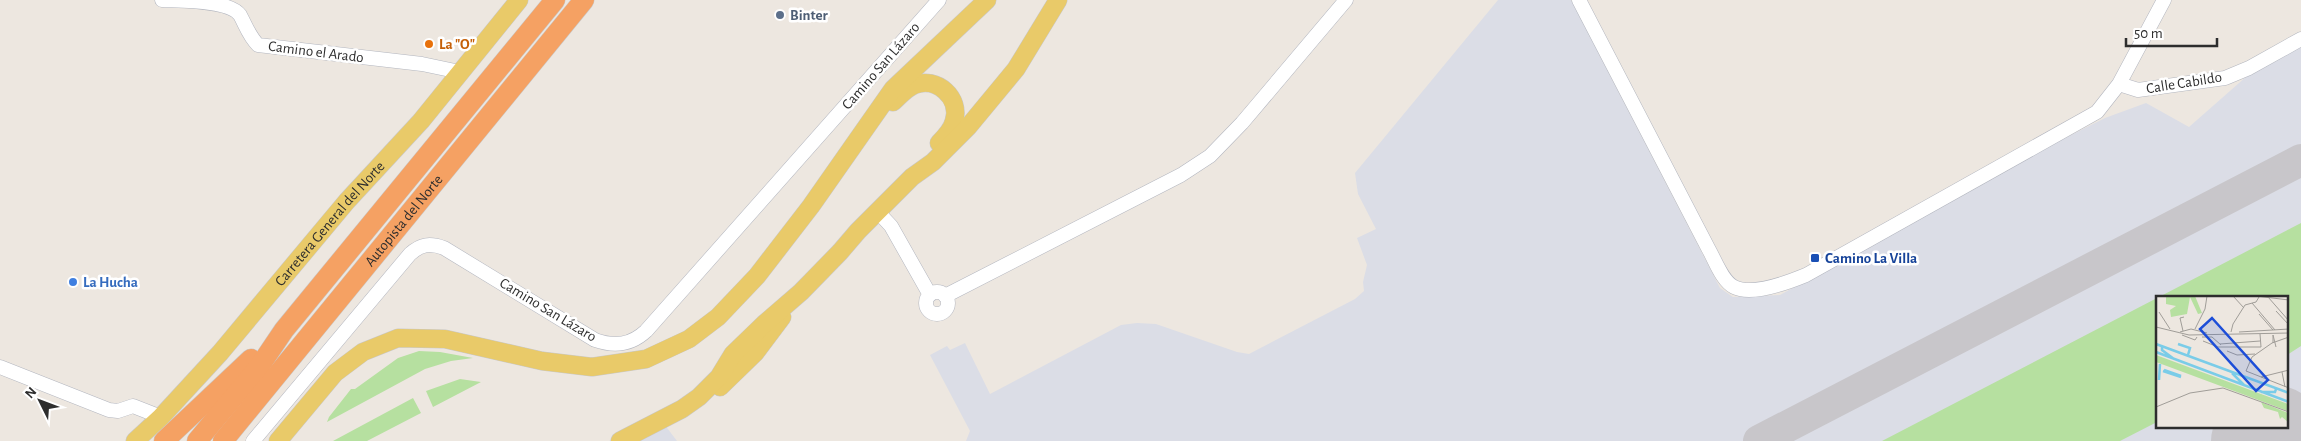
<svg xmlns="http://www.w3.org/2000/svg" width="2301" height="441" font-family="'Alegreya Sans',sans-serif">
<style>
.airport{fill:#dbdde6;fill-rule:evenodd}
.green{fill:#b6e0a0}
.lines{fill:none;stroke-linecap:round;stroke-linejoin:round}
.taxiway{stroke:#c8c6ca;stroke-width:32}
.runway{stroke:#c8c6ca;stroke-width:82}
.minor-casing{stroke:#b3b6bf;stroke-width:15}
.major-casing{stroke:#c8c8c8;stroke-width:19}
.highway-casing{stroke:#c8c8c8;stroke-width:21}
.minor{stroke:#fff;stroke-width:14}
.major{stroke:#e9ca69;stroke-width:18}
.highway{stroke:#f5a163;stroke-width:20}
.service-dot{fill:#5c6f8a;stroke:#fff;stroke-width:2}
.food-dot{fill:#e8710a;stroke:#fff;stroke-width:2}
.transit-dot{fill:#1a4fb4;stroke:#fff;stroke-width:2}
.shop-dot{fill:#3f7fe0;stroke:#fff;stroke-width:2}
.labels{text-anchor:middle;dominant-baseline:central;stroke-width:5;stroke-linejoin:round;paint-order:stroke}
.service-label{font-size:15px;font-weight:bold;fill:#4e5e75;stroke:#fff;text-anchor:start}
.food-label{font-size:15px;font-weight:bold;fill:#c56008;stroke:#fff;text-anchor:start}
.street-label{font-size:15px;fill:#2d2d2d;stroke:#fff}
.transit-label{font-size:15px;font-weight:bold;fill:#164399;stroke:#fff;text-anchor:start}
.shop-label{font-size:15px;font-weight:bold;fill:#366cbe;stroke:#fff;text-anchor:start}
.inset-river{fill:none;stroke:#7acce8;stroke-width:2.5}
.inset-road{fill:none;stroke:#a09d98;stroke-width:1}
.view{fill:#1d4ed8;fill-opacity:0.15;stroke:#1d4ed8;stroke-width:2.5}
.inset-edge{fill:none;stroke:#2d2d2d;stroke-width:2.5}
</style>
<rect width="100%" height="100%" fill="#ede7e0"/>
<path class="airport" d="M1498 0H1571L1720 288 1733 297 1780 295 2043 149 2105 118 2146 103 2189 127 2247 76 2301 45V441H966L970 431 930 355 947 346 950 350 965 343 990 394 1121 325 1137 323 1156 324 1237 352 1249 354 1355 299 1364 291 1363 282 1367 265 1357 238 1376 229 1358 194 1355 173ZM2157 297H2287V427H2157Z
M658 416 677 441H609Z"/>
<path class="green" d="M2301 223V346L2287 355V297H2159Z
M2157 298V422L2120 441H1882Z
M419 351 440 352 473 358 451 361 425 369 327 422 329 417 351 389H355L398 358Z
M460 379 481 382 433 407 426 391Z
M413 398 421 413 367 441H333Z"/>
<g class="lines">
<path class="taxiway" d="M1759 441 2301 160"/>
<path class="runway" d="M2252 441 2278 427"/>
<g class="minor-casing">
<path id="minor" d="M162 0C181 1 229 0 240 15 246 26 249 36 258 45L422 64 460 72
M1579 0 1708 248C1715 260 1722 281 1734 287 1752 296 1789 282 1806 275L2097 112 2119 84 2164 0
M2119 84 2138 90 2225 78 2249 68 2301 39
M877 211 891 226 930 295
M926 303a11 11 0 1 1 22 0a11 11 0 1 1-22 0Z
M945 296 1181 175 1210 156 1242 123 1346 0
M0 367 109 410 118 411 133 406 161 417
M253 441 410 254C421 244 430 243 444 248L595 340C615 347 631 345 646 331L939 0"/>
</g>
<g class="major-casing">
<g id="major">
<path d="M893 102C900 96 905 89 914 85 937 76 961 98 954 121 952 130 945 137 939 143"/>
<path d="M720 387 755 353 782 317"/>
<path id="s1" d="M135 441 161 417 220 353 347 201 421 121 519 0"/>
<path d="M278 441 335 373 363 352 398 338 445 339 542 361 592 367 646 359 689 339 718 317 757 276 811 206 893 89 987 0"/>
<path d="M620 441 682 409 699 397 719 377 733 354 764 324 801 292 840 252 858 231 912 177 933 162 968 127 1016 69 1058 0"/>
</g>
</g>
<g class="highway-casing">
<g id="highway">
<path d="M164 441 251 359"/>
<path d="M197 441 259 367 284 330 555 0"/>
<path id="s2" d="M223 441 584 0"/>
</g>
</g>
<use href="#minor" class="minor"/>
<use href="#major" class="major"/>
<use href="#highway" class="highway"/>
</g>
<circle class="service-dot" cx="780" cy="15" r="5"/>
<circle class="food-dot" cx="429" cy="44" r="5"/>
<rect class="transit-dot" x="1810" y="253" width="10" height="10" rx="2.5"/>
<circle class="shop-dot" cx="73" cy="282" r="5"/>
<g class="labels">
<g class="service-label">
<text x="790" y="15">Binter</text>
</g>
<g class="food-label">
<text x="439" y="44">La "O"</text>
</g>
<g class="street-label">
<text transform="translate(316 52) rotate(7)">Camino el Arado</text>
<text transform="translate(881 66) rotate(-49)">Camino San Lázaro</text>
<text transform="translate(2184 83) rotate(-9)">Calle Cabildo</text>
<text stroke="none"><textPath href="#s2" startOffset="285">Autopista del Norte</textPath></text>
<text stroke="none"><textPath href="#s1" startOffset="292">Carretera General del Norte</textPath></text>
<text transform="translate(548 310) rotate(31)">Camino San Lázaro</text>
</g>
<g class="transit-label">
<text x="1825" y="258">Camino La Villa</text>
</g>
<g class="shop-label">
<text x="83" y="282">La Hucha</text>
</g>
</g>
<g transform="translate(2156 296)">
<rect width="132" height="132" fill="#ede7e0"/>
<path d="M10 0H39L46 17 42 18 34 1 31 18 15 21 14 14 20 10 10 8ZM0 59 132 108V115L0 66ZM105 106 132 117V126L126 121 124 123 122 116 108 112Z" fill="#b6e0a0"/>
<path class="inset-river" d="M0 48 133 97M22 48 34 52 32 59M6 51V54L18 63M0 56 133 106M8 74 25 80M7 75 25 81M76 77 88 89M3 84 4 68M105 96H119L120 93"/>
<path class="inset-road" d="M77 0 88 12M100 0 133 4M112 1 133 25M96 7 119 34M120 15 133 29M3 16 14 33M103 18 117 34M0 31 33 39 133 37M39 33 49 13 51 0M27 35 24 22 28 21M24 36 35 33 51 37M75 36 77 28 89 9 100 6 103 1M83 36 133 33M26 39 39 44 41 41M46 41H56L65 49M133 41 116 47 96 61 90 75 133 92M47 45 62 51H105L104 38M117 47V39L120 51M64 48 104 45M71 55 81 59 99 58M126 76 129 91M105 81 133 74M0 111 34 97 67 92 133 116"/>
<path class="view" d="M56 22 112 84 100 95 44 33Z"/>
<rect width="132" height="132" class="inset-edge"/>
</g>
<g transform="translate(40 401) rotate(312)" stroke="#ffffff" stroke-width="4" paint-order="stroke">
<path d="M0-4L9 19L0 12L-9 19Z" fill="#2d2d2d"/>
<text y="-8" font-size="14" font-weight="bold" text-anchor="middle" fill="#2d2d2d">N</text>
</g>
<path d="M2126 38v8h91v-8" fill="none" stroke="#2d2d2d" stroke-width="2.5"/>
<text x="2134" y="38" font-size="15" fill="#2d2d2d" stroke="#ffffff" stroke-width="4" paint-order="stroke">50 m</text>
</svg>
